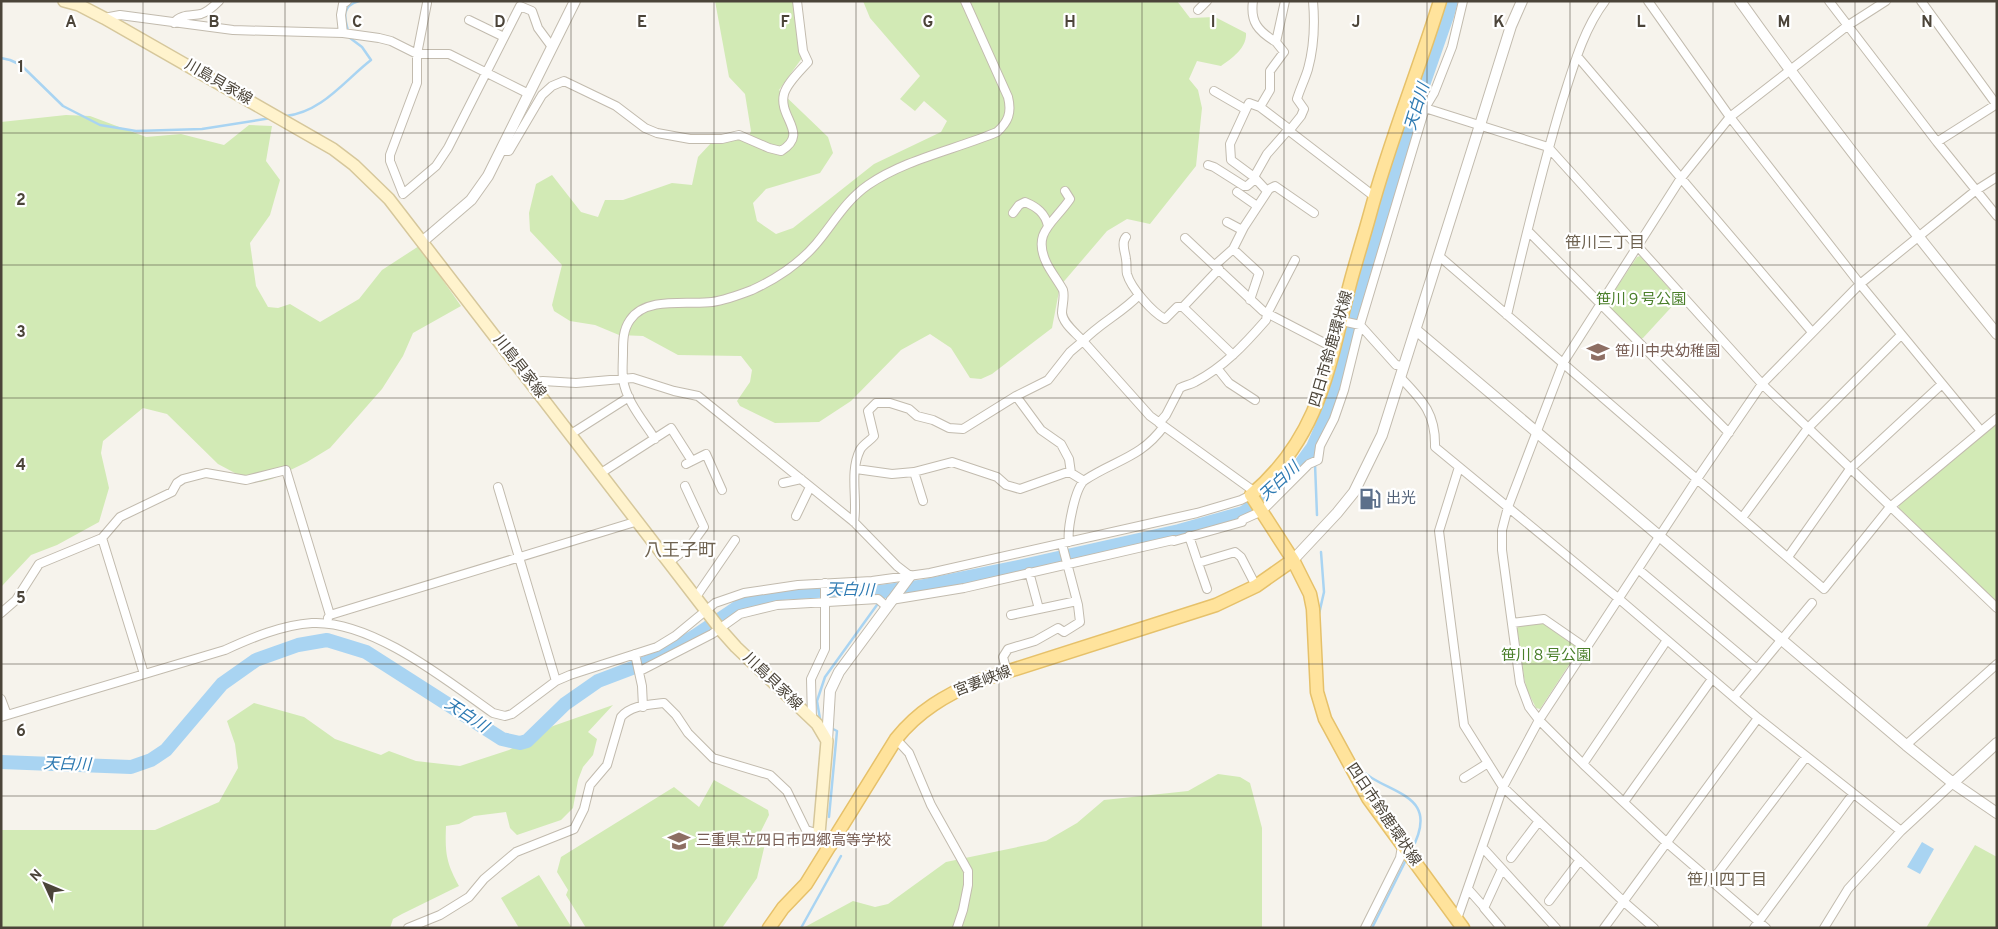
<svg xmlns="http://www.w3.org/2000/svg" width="1998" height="929" font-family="Overpass,'Noto Sans JP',sans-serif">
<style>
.green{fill:#d2eab5}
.water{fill:#a9d4f2}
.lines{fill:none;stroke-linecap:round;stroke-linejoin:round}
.stream{stroke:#a9d4f2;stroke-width:2.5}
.river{stroke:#a9d4f2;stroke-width:14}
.minor-casing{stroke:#c2bbae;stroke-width:10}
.tertiary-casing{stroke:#c2bbae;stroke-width:12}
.secondary-casing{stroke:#d6c79b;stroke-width:14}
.primary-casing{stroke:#e6c16a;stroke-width:15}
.minor{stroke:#fff;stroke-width:8}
.tertiary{stroke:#fff;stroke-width:10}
.secondary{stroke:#fff3cd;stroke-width:11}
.primary{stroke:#ffe39c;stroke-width:12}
.grid{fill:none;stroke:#4b4439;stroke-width:1;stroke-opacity:0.55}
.labels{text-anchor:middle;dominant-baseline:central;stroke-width:4.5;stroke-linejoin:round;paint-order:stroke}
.street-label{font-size:15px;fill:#4b4439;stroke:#fff}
.park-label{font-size:15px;fill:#4a7f2a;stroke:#fff}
.education-label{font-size:15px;fill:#785e54;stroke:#fff;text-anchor:start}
.service-label{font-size:15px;fill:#4e5e75;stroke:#fff;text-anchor:start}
.water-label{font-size:16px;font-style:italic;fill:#2e7ab2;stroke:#fff}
.neighbourhood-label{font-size:16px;fill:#6e6250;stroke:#fff}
.quarter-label{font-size:18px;fill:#6e6250;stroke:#fff}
.grid-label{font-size:16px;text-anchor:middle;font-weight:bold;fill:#4b4439;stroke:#fff;stroke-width:4.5;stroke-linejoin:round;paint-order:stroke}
</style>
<rect width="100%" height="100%" fill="#f6f3ec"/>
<path class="green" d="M715 1H798L797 38 802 58 779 90 828 137 833 153 820 173 766 189 753 203 757 221 776 234 793 228 874 164 941 132 947 121 924 101 915 111 900 99 920 76 870 18 863 1H1177L1190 18 1215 17 1246 33C1247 48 1232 58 1221 66L1197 61 1189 79 1198 90 1202 108 1196 166 1150 224 1127 219 1107 231 1060 286 1052 328 992 374 981 379 970 378 951 348 930 334 901 350 851 401 819 422 775 423 740 406 737 401 750 382 752 370 741 356 678 355 643 336 619 335 595 325 570 321 554 311 552 305 562 265 530 231 529 213 536 184 552 175 581 212 598 217 605 200H623L672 183 692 185 698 157 712 142 749 136 751 131 745 94 729 77Z
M66 115 90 116 146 137 181 134 224 145 249 125 272 126 266 161 280 180 270 215 250 243 256 286 268 307 278 308 290 304 320 322 359 299 382 270 419 246 461 306 413 333 403 356 382 389 330 448 307 462 272 479 260 482 248 480 218 464 167 414 143 408 103 441 101 453 109 488 99 522 57 545 31 555 1 587V122Z
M1640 256 1677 297V301L1643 338 1640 339 1607 305V302L1637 257Z
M1997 423V603L1899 508V505Z
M1542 623 1577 647 1578 651 1540 709 1536 708 1527 690 1524 677 1517 628 1519 626Z
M254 703 304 717 335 739 381 755 389 751 416 761 460 766 509 750 553 726 613 705 588 732 597 739 593 755 583 767 578 780 573 808 561 820 517 835 510 828 506 812 474 816 459 824 446 826C445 853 446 862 459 886L402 914 393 919 390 928H1V830H155L219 802 238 768 235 744 227 721Z
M1218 774 1240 777 1250 783 1262 828V928H803L853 901 875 907 888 904 946 862 1046 841 1077 823 1104 800 1188 791Z
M714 780 768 810 769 815 757 839 765 844 757 878 722 928H586L566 895 568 890 557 872 561 857 674 787 699 807Z
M1975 845 1997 857V928H1926Z
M539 875 572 928H519L501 898Z"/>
<path class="water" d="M1922 842 1934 849 1920 874 1907 867Z"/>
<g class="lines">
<path class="stream" d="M1 58 10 60 21 65 63 106 100 125 136 131 202 129 271 118
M286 116C322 112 344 81 371 60L362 47 350 38C346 21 338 7 359 1
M1313 447 1314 459
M1315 464 1317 515
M1319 614 1324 592 1321 552
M820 719 817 701 825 677 887 591
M1357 766C1384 796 1444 790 1411 851
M829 817 837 731 833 729
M801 928 841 856
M1372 928 1407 858"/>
<path class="river" d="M1 762 131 767 151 760 166 750 222 684 256 660 298 645 327 640 366 652 502 739 520 743 527 741 565 704 598 681 656 659 695 636 741 605 781 593 834 590 864 594 919 587 1018 567 1179 531 1243 513 1273 494 1297 469 1313 447 1329 410 1360 291 1415 108 1447 16 1451 1"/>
<g class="minor-casing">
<path id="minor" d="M1253 1C1250 22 1258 31 1276 42
M1648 1 1730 117 1860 284 1981 431
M1829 1 1937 142 1997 216
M1921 1 1996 104
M427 3 417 54V83L390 155V161L403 194 436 166 448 148 520 6 532 11 538 28 552 47
M1198 10 1207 1
M104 18 120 15 233 30 343 33 379 38 391 41 417 54H449L529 94
M469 20 504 37
M174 23C180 14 192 16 201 14 208 12 214 6 219 1
M343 33 341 15 343 4 347 1
M1577 56 1812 332
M1214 91 1245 109
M1425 108 1548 147 1762 384 1997 608
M1288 130 1375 197
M1289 131 1301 116 1304 109 1297 99C1300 89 1305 79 1308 69 1314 47 1315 24 1313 1
M1937 142 1997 104
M501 151H509L542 95 552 86 564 81 616 106 645 128 657 133 690 139H722L739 135 769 148 781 151C810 133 778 118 784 94 787 83 800 71 808 62L803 51 797 1
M1208 165 1214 167 1244 186H1247L1255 179
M1254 177 1231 160 1230 144 1248 105 1249 103 1260 107
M1065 191 1070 199C1054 223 1031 232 1047 264 1051 272 1060 284 1063 290 1065 297 1062 306 1062 313 1063 324 1076 333 1083 341 1100 323 1122 313 1139 295
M1267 191 1254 177 1267 154 1289 129 1260 107 1270 90V71L1284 52 1276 42 1285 1
M1237 192 1257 206
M1013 213 1019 205 1025 202C1037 207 1045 213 1048 226
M1227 222 1242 230
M1528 231 1729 433
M1126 237C1121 243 1125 251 1126 259 1127 264 1126 270 1127 274 1131 288 1152 312 1165 319L1177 307H1183L1219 269
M1185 238 1263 311 1334 348
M1233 249 1259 273 1250 300
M1439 256 1824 589 1890 507 1997 418
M1215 265 1233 249 1244 227 1269 189 1275 186 1314 213
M1183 307 1233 355
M1507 315C1524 243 1541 172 1562 102 1573 68 1583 30 1605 1
M1342 321 1360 325 1396 365 1404 366
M1217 368 1229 383 1255 400
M1400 377C1422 400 1436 413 1435 447L1618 598 1758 718 1901 831
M531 382 543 381 576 383 633 378 674 391 698 396 854 522 897 566 910 576
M1016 396 1041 430 1061 444 1069 459 1071 473
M1159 423 1166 415 1180 388C1185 385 1190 385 1195 382 1224 367 1245 344 1266 320L1267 314 1295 260
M571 434 629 397
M655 439C643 420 626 401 623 379 622 370 623 361 623 352 623 341 623 330 630 320 646 296 688 305 712 302 726 300 739 295 752 290 776 279 798 265 816 244 833 224 845 201 868 185 906 159 954 150 997 132 1008 122 1012 113 1008 97L965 1
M686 464 706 454 722 490
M1459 467 1439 531 1464 725 1503 787 1623 901 1654 928
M856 469 892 474 914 472 952 462 997 477 1006 485 1020 489 1065 473H1071L1084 481
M914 472 923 501
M601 473 671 428 692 461
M783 483 801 479
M498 487 556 681
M796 516 810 487
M1742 518 1808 428 1901 335
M854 522C858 499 849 473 860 450 863 444 870 441 874 436L868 411 876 403H890L909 409 917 416 933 420 949 428 963 429 1016 396 1048 380 1070 352 1083 341 1150 416 1255 492
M1189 536 1198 563 1235 552 1241 557 1256 586
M102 538 144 674
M1069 542C1067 530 1075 487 1085 480 1115 460 1141 458 1164 426
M1788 557 1850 469 1942 384
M669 562 691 545 704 527 685 486
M1198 563 1207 589
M1638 569 1757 669
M1029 572 1039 609
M696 597 735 540
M891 600 964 588 1173 540 1174 541 1242 522V520L1262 511 1309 464 1318 460 1320 446 1334 419 1344 390 1360 325 1425 108 1434 93 1452 47 1463 1
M1 613 16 600 39 564 102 538 120 517 172 492 177 483 183 479 206 473 246 480 286 470 330 615
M1011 615 1077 601
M328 618 330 615 638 521
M1512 623 1544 619 1586 648
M635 654 642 686 643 707
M640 671 712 634 740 614 777 605 878 599 886 606
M1007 672 1003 657 1008 649 1035 641 1058 628 1064 632 1080 622 1078 605 1062 544
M1734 697 1812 603
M1 699 7 715
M1 717 225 650C251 638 282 625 312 623 372 620 446 680 493 713L505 716 512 714 556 681 570 675 657 647 675 636 715 603 744 593 798 585 872 581 930 573 1197 513 1241 500 1251 495
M812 719 811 679 825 649V583
M896 739 909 753 931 805 968 871V885L963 910 957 928
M1906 745 1997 664
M1583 764 1667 640
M1464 778 1488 763
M1624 802 1712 679
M1483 848 1556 928
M1511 858 1539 821
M1711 882 1806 757
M1468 889 1484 907
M1549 901 1580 860
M1457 919 1503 787 1539 720 1697 479 1762 384 1860 284 1975 191 1997 177
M408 928 440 915 469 897 484 879 516 852 574 829 584 809 590 785 607 765 621 717C631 705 649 705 664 703L676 715 688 733 713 758 770 775 787 791 806 830 819 834
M1365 928 1400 858 1402 846
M1501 928 1484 908 1502 869
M1604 928 1758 718
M1754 928 1853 794
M1766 928 1666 842 1583 764 1539 720 1529 707 1520 683 1502 550V530L1508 507 1563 363 1681 178 1730 117 1847 26 1886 1
M1824 928 1848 889 1901 831 1953 783"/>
</g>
<g class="tertiary-casing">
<path id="tertiary" d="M1740 1C1821 115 1908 225 1997 334
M422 242 471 200 488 176 575 1
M1416 330 1906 745 1953 783 1997 813
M1293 560 1337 513 1354 492 1382 435 1480 125 1511 26 1522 1
M827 741 830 691 839 672 910 576
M1953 783 1997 743"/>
</g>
<g class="secondary-casing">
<path id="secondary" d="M64 1 79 5 104 18 333 149 354 165 389 199 720 629 736 647 817 724 827 741 819 834 831 845"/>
</g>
<g class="primary-casing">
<path id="primary" d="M1440 1C1418 73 1389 142 1370 214 1364 236 1357 258 1351 280 1329 363 1322 435 1251 495L1293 560 1310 594 1313 609 1317 692 1325 719 1368 798 1463 928
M769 928 783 908 806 884 896 739C918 711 946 695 978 681L1216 605 1256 586 1293 560"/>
</g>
<use href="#minor" class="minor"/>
<use href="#tertiary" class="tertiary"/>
<use href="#secondary" class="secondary"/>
<use href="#primary" class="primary"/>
</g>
<path class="grid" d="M143 1V928M285 1V928M428 1V928M571 1V928M714 1V928M856 1V928M999 1V928M1142 1V928M1284 1V928M1427 1V928M1570 1V928M1713 1V928M1855 1V928M1 133H1997M1 265H1997M1 398H1997M1 531H1997M1 664H1997M1 796H1997"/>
<defs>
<g id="school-bare" transform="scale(1.725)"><path d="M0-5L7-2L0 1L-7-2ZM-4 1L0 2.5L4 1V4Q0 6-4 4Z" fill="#8d6e63" stroke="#fff" stroke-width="2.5" paint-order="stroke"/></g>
<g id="fuel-bare" transform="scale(1.725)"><path d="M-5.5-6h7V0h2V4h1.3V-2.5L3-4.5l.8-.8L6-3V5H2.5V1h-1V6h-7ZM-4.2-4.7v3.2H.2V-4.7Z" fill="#5c6f8a" stroke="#fff" stroke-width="2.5" paint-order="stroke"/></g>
</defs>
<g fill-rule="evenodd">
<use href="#school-bare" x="1598" y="352"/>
<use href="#fuel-bare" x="1370" y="499"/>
<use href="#school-bare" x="679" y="841"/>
</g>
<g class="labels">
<g class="street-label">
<text transform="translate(218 83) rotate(30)">川島貝家線</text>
<text transform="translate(1332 349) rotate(-74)">四日市鈴鹿環状線</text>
<text transform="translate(519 367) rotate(52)">川島貝家線</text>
<text transform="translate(772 682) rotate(44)">川島貝家線</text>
<text transform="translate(983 682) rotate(-21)">宮妻峡線</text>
<text transform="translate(1383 815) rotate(56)">四日市鈴鹿環状線</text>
</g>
<g class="park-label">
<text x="1641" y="300">笹川９号公園</text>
<text x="1546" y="656">笹川８号公園</text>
</g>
<g class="education-label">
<text x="1615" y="352">笹川中央幼稚園</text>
<text x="696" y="841">三重県立四日市四郷高等学校</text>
</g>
<g class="service-label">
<text x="1386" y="499">出光</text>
</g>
<g class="water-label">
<text transform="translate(1418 107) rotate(-73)">天白川</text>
<text transform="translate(1280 482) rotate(-43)">天白川</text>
<text transform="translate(850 591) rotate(1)">天白川</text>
<text transform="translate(466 716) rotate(33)">天白川</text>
<text transform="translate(67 765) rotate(2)">天白川</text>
</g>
<g class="neighbourhood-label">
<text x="1605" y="244">笹川三丁目</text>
<text x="1727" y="881">笹川四丁目</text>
</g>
<g class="quarter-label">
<text x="680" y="551">八王子町</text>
</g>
</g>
<g class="grid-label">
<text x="71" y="27">A</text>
<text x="214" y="27">B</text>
<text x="357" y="27">C</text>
<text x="500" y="27">D</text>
<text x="642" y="27">E</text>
<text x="785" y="27">F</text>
<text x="928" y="27">G</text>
<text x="1070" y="27">H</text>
<text x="1213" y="27">I</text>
<text x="1356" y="27">J</text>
<text x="1499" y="27">K</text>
<text x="1641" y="27">L</text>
<text x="1784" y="27">M</text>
<text x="1927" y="27">N</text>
<text x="21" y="72">1</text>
<text x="21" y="205">2</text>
<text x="21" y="337">3</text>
<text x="21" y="470">4</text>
<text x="21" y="603">5</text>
<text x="21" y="736">6</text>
</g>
<rect width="1998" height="929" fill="none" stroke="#4b4439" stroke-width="5"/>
<g transform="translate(45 884) rotate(314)" stroke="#ffffff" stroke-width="4" paint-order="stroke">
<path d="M0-4L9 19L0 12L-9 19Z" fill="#4b4439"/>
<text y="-8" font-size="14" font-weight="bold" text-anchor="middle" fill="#4b4439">N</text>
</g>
</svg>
